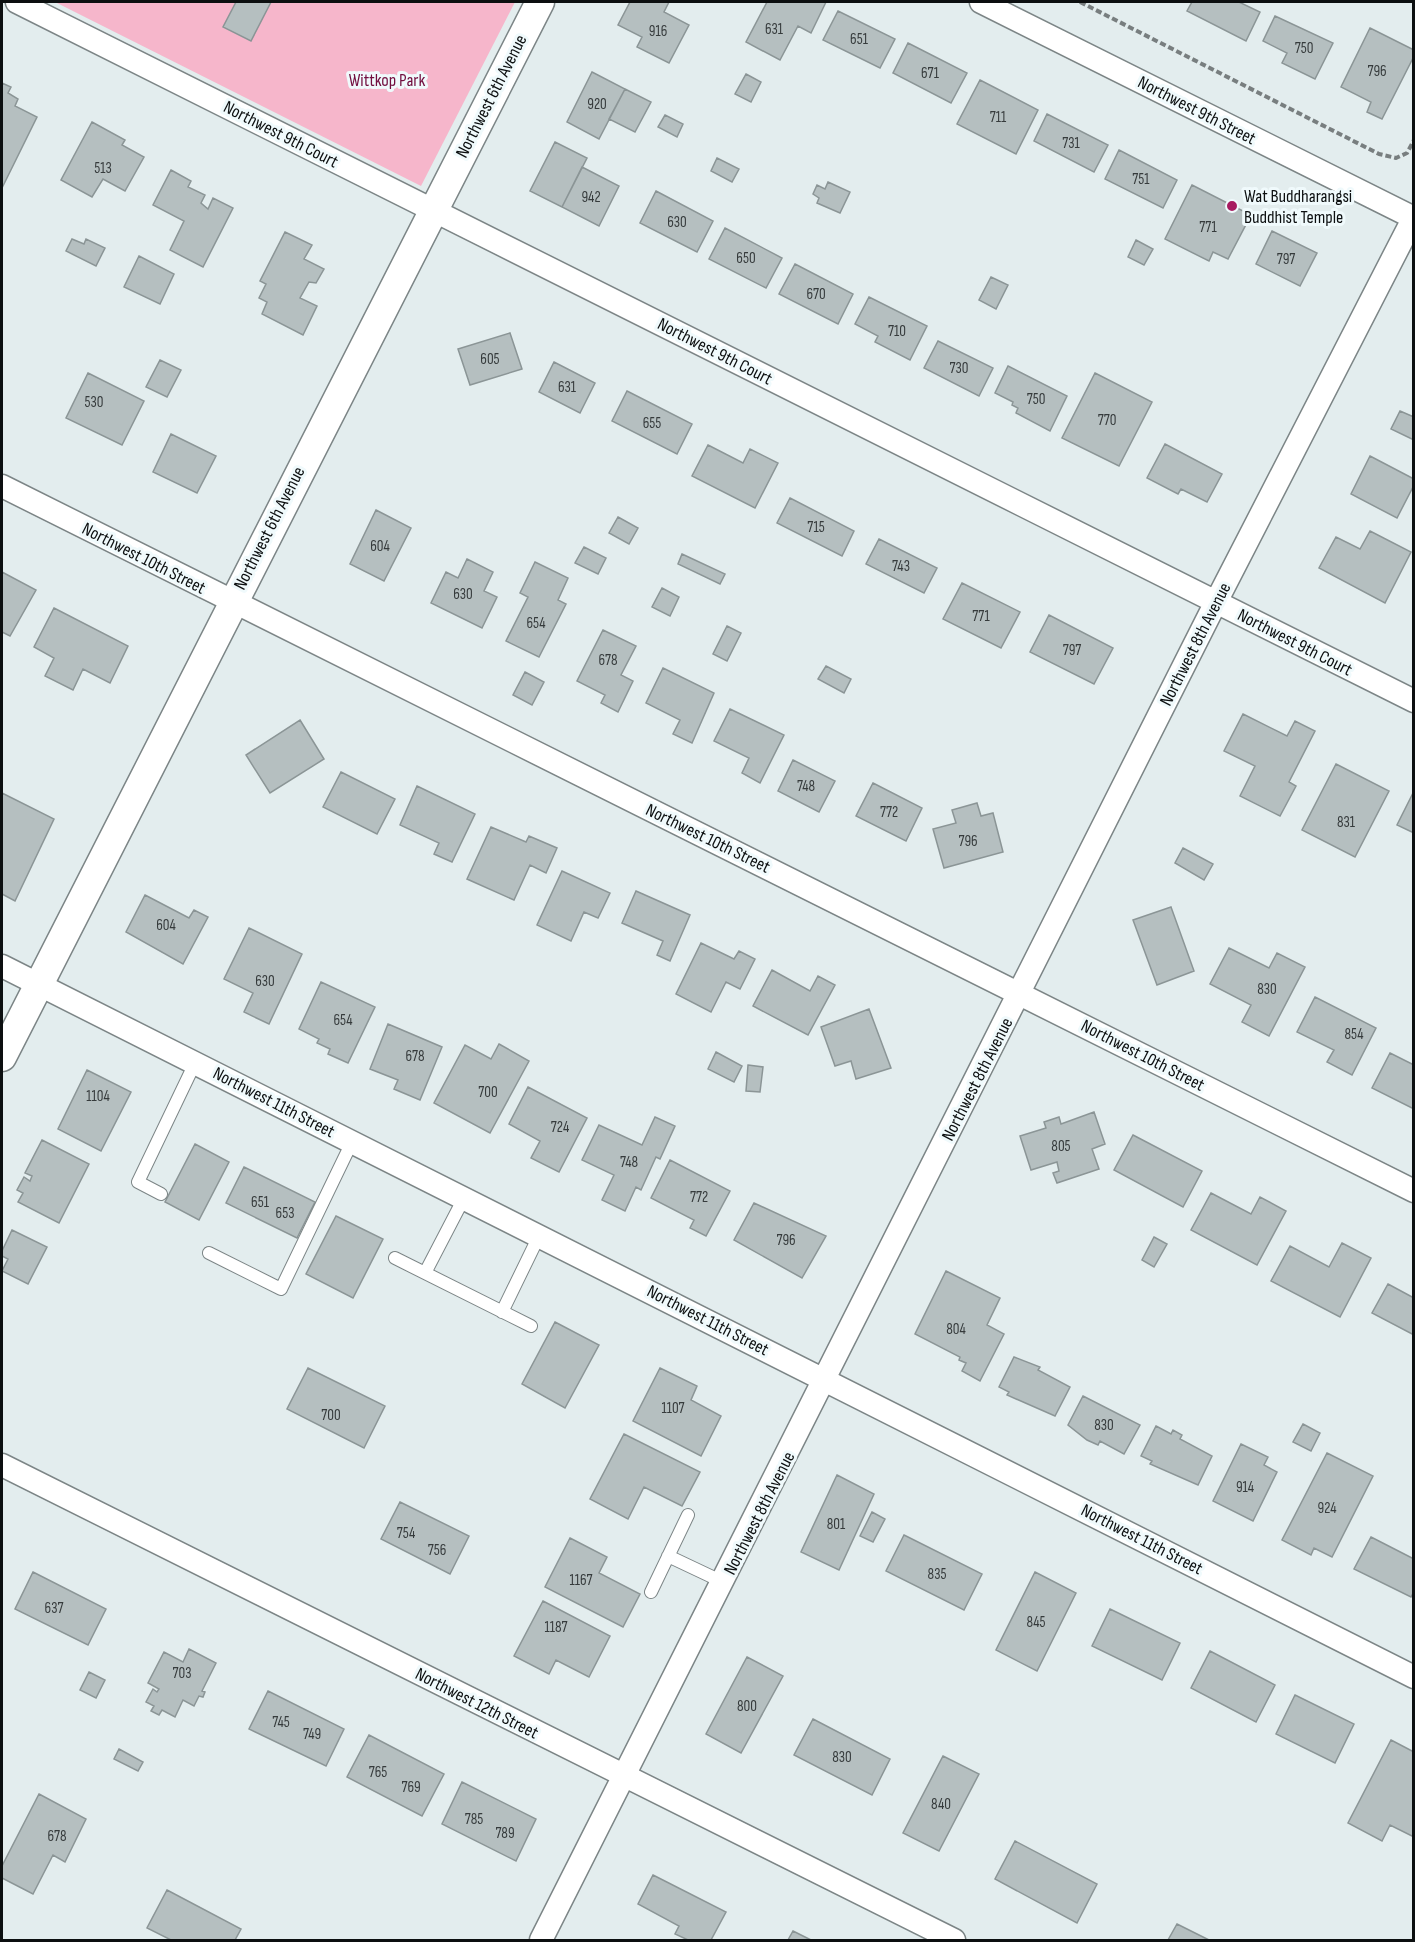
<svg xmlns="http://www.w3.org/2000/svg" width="1415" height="1942" font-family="'Sofia Sans Condensed',sans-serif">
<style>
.green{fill:#f6b6cb}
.building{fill:#b5bfc0;stroke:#8b9596;stroke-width:1.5}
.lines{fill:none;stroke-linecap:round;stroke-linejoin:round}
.service-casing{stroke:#7c8586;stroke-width:14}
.minor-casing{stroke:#7c8586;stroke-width:25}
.tertiary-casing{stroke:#7c8586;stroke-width:31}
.path{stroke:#787e7f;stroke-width:4;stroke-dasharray:6 3;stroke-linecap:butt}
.service{stroke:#fff;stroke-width:12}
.minor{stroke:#fff;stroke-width:22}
.tertiary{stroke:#fff;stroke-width:28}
.poi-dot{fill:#a71b60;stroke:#f0fafc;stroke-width:2}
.labels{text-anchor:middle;stroke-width:6;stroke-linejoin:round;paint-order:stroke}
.number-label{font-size:15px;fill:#363b3c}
.park-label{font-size:18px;fill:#720e3f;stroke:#f0fafc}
.street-label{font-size:18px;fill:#0c0f10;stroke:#f0fafc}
.poi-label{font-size:18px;fill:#0c0f10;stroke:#f0fafc;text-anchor:start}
</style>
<rect width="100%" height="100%" fill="#e3edee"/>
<path class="green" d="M55,2H515L421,186Z"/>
<path class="building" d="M236,2H271L251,41L223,27Z
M630,2H669L664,12L689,25L669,63L637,47L642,37L618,25Z
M767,2H826L811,33L798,26L780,60L746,42Z
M1192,2H1239L1260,12L1246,41L1187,11Z
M838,11L895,39L880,68L823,40Z
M1275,16L1333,43L1315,79L1282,63L1287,53L1263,41Z
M1370,28L1414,50V56L1382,119L1367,112L1371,102L1341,87Z
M908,43L967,73L951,103L893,73Z
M592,72L625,89L599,139L567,122Z
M746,74L761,82L751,102L735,94Z
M980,80L1038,110L1016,154L957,124Z
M2,83L11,87L8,93L18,99L15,106L37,117L2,188Z
M625,89L651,102L635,132L609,119Z
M1047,114L1108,145L1094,172L1034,141Z
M665,115L683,124L677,137L658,127Z
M92,122L125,140L122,145L144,157L125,191L103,179L92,197L61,180Z
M555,142L587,158L562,207L530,191Z
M1119,150L1177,180L1163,208L1105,179Z
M717,158L739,169L732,182L711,171Z
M582,167L619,186L599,226L562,207Z
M171,170L191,181L188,187L205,195L201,203L208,209L213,198L233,208L203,267L170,250L184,221L153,205Z
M828,182L850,192L840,213L817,203L819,198L813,194L817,185L825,189Z
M1192,185L1251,215L1228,259L1213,252L1209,261L1165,239Z
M656,191L713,221L697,252L640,223Z
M725,228L782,258L766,288L709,259Z
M1272,231L1317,253L1300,286L1256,264Z
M285,232L312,245L304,259L324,269L316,283L309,282L300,298L317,306L303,335L262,314L267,302L259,298L266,284L260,281Z
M72,239L84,244L86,239L105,248L96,266L66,251Z
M1136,240L1153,249L1144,265L1128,257Z
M139,256L174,274L160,304L124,287Z
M795,264L853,294L838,324L779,294Z
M991,277L1008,285L996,309L979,300Z
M869,297L927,326L910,360L875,342L878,336L855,324Z
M510,333L522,369L470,385L458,349Z
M938,341L993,368L979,396L924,368Z
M160,360L181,370L167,397L146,387Z
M554,362L595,383L580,413L539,392Z
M1008,366L1067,396L1050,431L1016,413L1018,408L1012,405L1013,402L995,393Z
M88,373L144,401L122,445L66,418Z
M1095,373L1152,402L1119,466L1062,438Z
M627,391L692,424L677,454L612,421Z
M1400,411L1414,417V440L1391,429Z
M171,434L216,456L197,493L153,472Z
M1165,444L1222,474L1207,502L1181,489L1178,494L1147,478Z
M708,445L743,463L750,449L778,463L755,508L692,476Z
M1370,456L1414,479V485L1397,518L1351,494Z
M790,498L854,531L842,556L777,523Z
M376,510L411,528L384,581L350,564Z
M618,517L638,528L629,544L609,533Z
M1370,531L1411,552L1385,603L1319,568L1336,537L1360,549Z
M879,539L937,568L924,593L866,564Z
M584,547L606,558L598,574L575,563Z
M682,554L725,574L720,584L678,564Z
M467,559L493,572L484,591L497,597L482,628L431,603L446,572L458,578Z
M535,562L568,578L558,600L566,604L539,657L506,641L528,597L520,593Z
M2,572L36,590L10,636L2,632Z
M962,583L1020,612L1001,648L943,619Z
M662,588L679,597L670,616L652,607Z
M54,608L128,646L110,683L83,669L73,690L45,676L54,658L34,647Z
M1049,615L1113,648L1094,684L1030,652Z
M727,626L741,633L727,661L713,654Z
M603,630L636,646L621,675L633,681L618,712L601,703L605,695L577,681Z
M826,666L851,679L844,693L818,679Z
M663,668L714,693L692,743L673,734L680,720L646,703Z
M525,672L544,682L532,705L513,695Z
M730,709L784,735L760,783L742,773L749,758L714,741Z
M1243,714L1287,736L1295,721L1315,731L1289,782L1296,786L1280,816L1240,796L1255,766L1224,751Z
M300,720L324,759L270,793L246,755Z
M793,760L835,781L819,812L778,791Z
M1336,764L1389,791L1355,857L1302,830Z
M341,772L395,799L377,834L323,807Z
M873,783L922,808L906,841L856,816Z
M417,786L475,814L452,862L434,854L439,843L400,825Z
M2,793L54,819L15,901L2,894Z
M1413,793H1414V833L1397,825Z
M977,803L981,816L993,813L1003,852L944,868L933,829L956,823L952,810Z
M491,827L526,842L529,836L557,848L546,873L530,865L514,900L467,879Z
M1183,848L1213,864L1204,880L1175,863Z
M562,871L610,893L598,918L584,912L571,941L537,925Z
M636,891L690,915L670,961L657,955L663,941L622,923Z
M145,895L189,918L194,910L208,917L183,964L126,932Z
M1171,907L1194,971L1157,985L1133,920Z
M249,928L302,954L269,1024L244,1012L253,993L224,979Z
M701,943L734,959L739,951L755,959L740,989L726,982L711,1012L676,994Z
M1229,948L1269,968L1277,953L1305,967L1269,1036L1242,1022L1251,1005L1210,984Z
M772,970L810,991L818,976L835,985L808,1035L753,1006Z
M321,982L375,1007L348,1063L328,1054L330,1049L317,1043L319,1039L299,1029Z
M1315,997L1376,1028L1352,1075L1327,1062L1334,1050L1297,1032Z
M869,1009L891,1068L856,1079L851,1061L835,1066L821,1027Z
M388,1024L442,1047L420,1100L394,1089L398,1080L370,1069Z
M499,1044L529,1061L490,1133L434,1103L465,1045L491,1059Z
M716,1052L742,1066L734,1082L708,1069Z
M1390,1053L1414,1065V1109L1372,1088Z
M748,1065L763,1067L760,1092L746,1091Z
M87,1070L131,1092L101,1151L58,1129Z
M528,1087L587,1118L559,1172L531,1158L540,1141L509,1124Z
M1094,1112L1105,1144L1092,1149L1099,1169L1057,1183L1053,1173L1059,1171L1057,1162L1031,1170L1020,1136L1046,1128L1044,1122L1059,1117L1061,1124Z
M655,1117L675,1126L660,1159L656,1157L641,1190L636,1187L625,1211L602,1200L614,1175L582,1160L599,1125L642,1145Z
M1133,1135L1202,1171L1183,1207L1114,1170Z
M42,1140L89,1164L59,1223L18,1202L23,1193L17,1190L24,1177L30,1181L32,1176L25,1173Z
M195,1144L229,1162L199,1220L165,1202Z
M670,1160L730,1191L706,1236L690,1228L694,1220L651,1198Z
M244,1167L315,1202L297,1238L226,1203Z
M1211,1193L1251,1214L1260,1197L1286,1211L1257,1265L1191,1230Z
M754,1203L826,1236L802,1278L734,1240Z
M336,1216L383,1239L353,1298L306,1274Z
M12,1230L47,1247L28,1284L2,1271L8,1259L2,1256V1251Z
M1154,1237L1167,1244L1154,1267L1142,1260Z
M1342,1243L1371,1258L1340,1317L1271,1281L1290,1246L1329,1267Z
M946,1271L1000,1298L987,1325L1004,1334L980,1381L962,1371L966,1363L959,1360L960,1357L915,1334Z
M1388,1284L1414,1298V1335L1372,1313Z
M555,1322L599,1345L565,1408L522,1384Z
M1014,1357L1040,1367L1038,1370L1070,1387L1055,1416L1007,1395L1009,1392L999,1387Z
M308,1368L385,1406L364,1448L287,1409Z
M660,1368L697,1386L691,1400L721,1416L701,1456L633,1421Z
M1083,1396L1140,1425L1124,1454L1100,1441L1098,1445L1087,1440L1068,1425Z
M1303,1424L1320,1433L1311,1451L1293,1442Z
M1156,1426L1171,1434L1173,1430L1182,1435L1180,1439L1212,1456L1198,1485L1150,1464L1152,1461L1141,1456Z
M624,1434L700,1472L682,1506L644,1487L628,1519L590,1499Z
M1241,1444L1268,1457L1264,1465L1277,1472L1253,1521L1213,1501Z
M1327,1453L1373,1476L1332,1557L1314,1548L1311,1555L1282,1540Z
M837,1475L874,1494L839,1570L801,1552Z
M400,1502L469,1536L450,1574L381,1539Z
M872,1512L885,1519L873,1542L860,1536Z
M904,1535L982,1574L964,1610L886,1571Z
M1371,1537L1414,1559V1592L1411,1597L1354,1569Z
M570,1538L607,1557L599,1573L640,1594L623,1627L545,1587Z
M33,1572L106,1609L88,1645L15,1609Z
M1035,1572L1076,1593L1037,1671L996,1650Z
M543,1601L610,1636L589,1677L556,1660L549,1674L514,1656Z
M1110,1609L1180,1643L1162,1680L1092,1646Z
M189,1649L216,1663L202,1691L205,1692L203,1697L199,1696L194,1706L183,1700L175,1717L162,1710L159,1715L151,1711L154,1706L146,1702L153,1689L157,1692L159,1689L148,1683L164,1652L183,1662Z
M1210,1651L1275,1685L1256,1722L1191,1688Z
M747,1657L783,1676L741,1753L706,1734Z
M89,1672L105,1680L96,1698L80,1690Z
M268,1691L344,1729L326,1766L249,1729Z
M1295,1695L1354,1724L1335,1763L1276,1734Z
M813,1719L890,1759L872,1795L794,1755Z
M369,1735L444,1774L422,1816L347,1777Z
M1391,1740L1414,1752V1837L1390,1825L1382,1841L1348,1823Z
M119,1749L143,1762L138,1771L114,1759Z
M943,1756L979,1774L939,1851L903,1833Z
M462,1782L536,1819L516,1861L442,1824Z
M39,1794L86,1819L65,1862L53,1855L33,1894L2,1878V1866Z
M1015,1841L1097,1884L1077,1923L995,1879Z
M653,1875L726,1912L711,1940H688L675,1934L679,1926L638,1904Z
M167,1890L241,1929L235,1940H171L147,1928Z
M1177,1924L1209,1940H1168Z
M793,1931L811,1940H788Z"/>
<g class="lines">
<g class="service-casing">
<path id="service" d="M161,1194L138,1182L195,1063
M209,1253L281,1289L352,1142
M395,1258L531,1326
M425,1273L464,1198
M502,1312L539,1236
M668,1556L723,1582
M651,1592L688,1515"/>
</g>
<g class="minor-casing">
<path id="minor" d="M17,2L1414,701
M981,2L1414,218
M2,486L1414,1191
M2,966L1414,1677
M2,1465L954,1940
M541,1940L1216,602L1414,217"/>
</g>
<g class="tertiary-casing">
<path id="tertiary" d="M2,1057L540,2"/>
</g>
<path class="path" d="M1080,2L1379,154L1396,158L1407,153L1414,140"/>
<use href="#service" class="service"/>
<use href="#minor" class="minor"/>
<use href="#tertiary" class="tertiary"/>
</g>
<circle class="poi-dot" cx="1232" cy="206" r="6"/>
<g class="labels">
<g class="number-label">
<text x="774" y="34">631</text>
<text x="658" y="36">916</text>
<text x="859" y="44">651</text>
<text x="1304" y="53">750</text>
<text x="1377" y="76">796</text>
<text x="930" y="78">671</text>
<text x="597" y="109">920</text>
<text x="998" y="122">711</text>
<text x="1071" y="148">731</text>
<text x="103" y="173">513</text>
<text x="1141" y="184">751</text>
<text x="591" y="202">942</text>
<text x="677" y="227">630</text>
<text x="1208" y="232">771</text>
<text x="746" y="263">650</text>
<text x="1286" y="264">797</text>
<text x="816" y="299">670</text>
<text x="897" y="336">710</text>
<text x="490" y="364">605</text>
<text x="959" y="373">730</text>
<text x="567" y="392">631</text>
<text x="1036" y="404">750</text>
<text x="94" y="407">530</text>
<text x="1107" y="425">770</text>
<text x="652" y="428">655</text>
<text x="816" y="532">715</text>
<text x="380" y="551">604</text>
<text x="901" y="571">743</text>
<text x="463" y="599">630</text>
<text x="981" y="621">771</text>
<text x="536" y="628">654</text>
<text x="1072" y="655">797</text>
<text x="608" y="665">678</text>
<text x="806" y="791">748</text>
<text x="889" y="817">772</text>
<text x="1346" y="827">831</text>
<text x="968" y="846">796</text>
<text x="166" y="930">604</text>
<text x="265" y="986">630</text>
<text x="1267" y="994">830</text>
<text x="343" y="1025">654</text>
<text x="1354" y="1039">854</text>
<text x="415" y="1061">678</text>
<text x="488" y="1097">700</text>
<text x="98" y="1101">1104</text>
<text x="560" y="1132">724</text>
<text x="1061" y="1151">805</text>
<text x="629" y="1167">748</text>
<text x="699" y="1202">772</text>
<text x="260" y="1207">651</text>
<text x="285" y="1218">653</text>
<text x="786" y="1245">796</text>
<text x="956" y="1334">804</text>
<text x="673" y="1413">1107</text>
<text x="331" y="1420">700</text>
<text x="1104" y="1430">830</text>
<text x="1245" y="1492">914</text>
<text x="1327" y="1513">924</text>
<text x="836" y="1529">801</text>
<text x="406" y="1538">754</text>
<text x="437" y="1555">756</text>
<text x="937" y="1579">835</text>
<text x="581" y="1585">1167</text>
<text x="54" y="1613">637</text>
<text x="1036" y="1627">845</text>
<text x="556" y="1632">1187</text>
<text x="182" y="1678">703</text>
<text x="747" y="1711">800</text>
<text x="281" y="1727">745</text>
<text x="312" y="1739">749</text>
<text x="842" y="1762">830</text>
<text x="378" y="1777">765</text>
<text x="411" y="1792">769</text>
<text x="941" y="1809">840</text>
<text x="474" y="1824">785</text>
<text x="505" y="1838">789</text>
<text x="57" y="1841">678</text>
</g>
<g class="park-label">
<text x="387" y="86">Wittkop Park</text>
</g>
<g class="street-label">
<text transform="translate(491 96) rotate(-63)" y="6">Northwest 6th Avenue</text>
<text transform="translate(1197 110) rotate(27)" y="6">Northwest 9th Street</text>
<text transform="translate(281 134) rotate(27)" y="6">Northwest 9th Court</text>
<text transform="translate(715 351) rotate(27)" y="6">Northwest 9th Court</text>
<text transform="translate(269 528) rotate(-63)" y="6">Northwest 6th Avenue</text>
<text transform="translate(144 558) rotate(27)" y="6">Northwest 10th Street</text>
<text transform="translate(1295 642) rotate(27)" y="6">Northwest 9th Court</text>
<text transform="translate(1195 644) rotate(-63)" y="6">Northwest 8th Avenue</text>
<text transform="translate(708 838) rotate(26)" y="6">Northwest 10th Street</text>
<text transform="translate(1143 1055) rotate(27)" y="6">Northwest 10th Street</text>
<text transform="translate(977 1079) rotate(-63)" y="6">Northwest 8th Avenue</text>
<text transform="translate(274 1102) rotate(27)" y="6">Northwest 11th Street</text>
<text transform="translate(708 1320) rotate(27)" y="6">Northwest 11th Street</text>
<text transform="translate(759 1513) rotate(-63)" y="6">Northwest 8th Avenue</text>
<text transform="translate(1142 1539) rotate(27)" y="6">Northwest 11th Street</text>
<text transform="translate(477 1703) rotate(27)" y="6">Northwest 12th Street</text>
</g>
<g class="poi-label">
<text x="1244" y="202">Wat Buddharangsi<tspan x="1244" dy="21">Buddhist Temple</tspan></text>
</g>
</g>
<rect width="1415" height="1942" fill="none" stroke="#0c0f10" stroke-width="6"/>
</svg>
